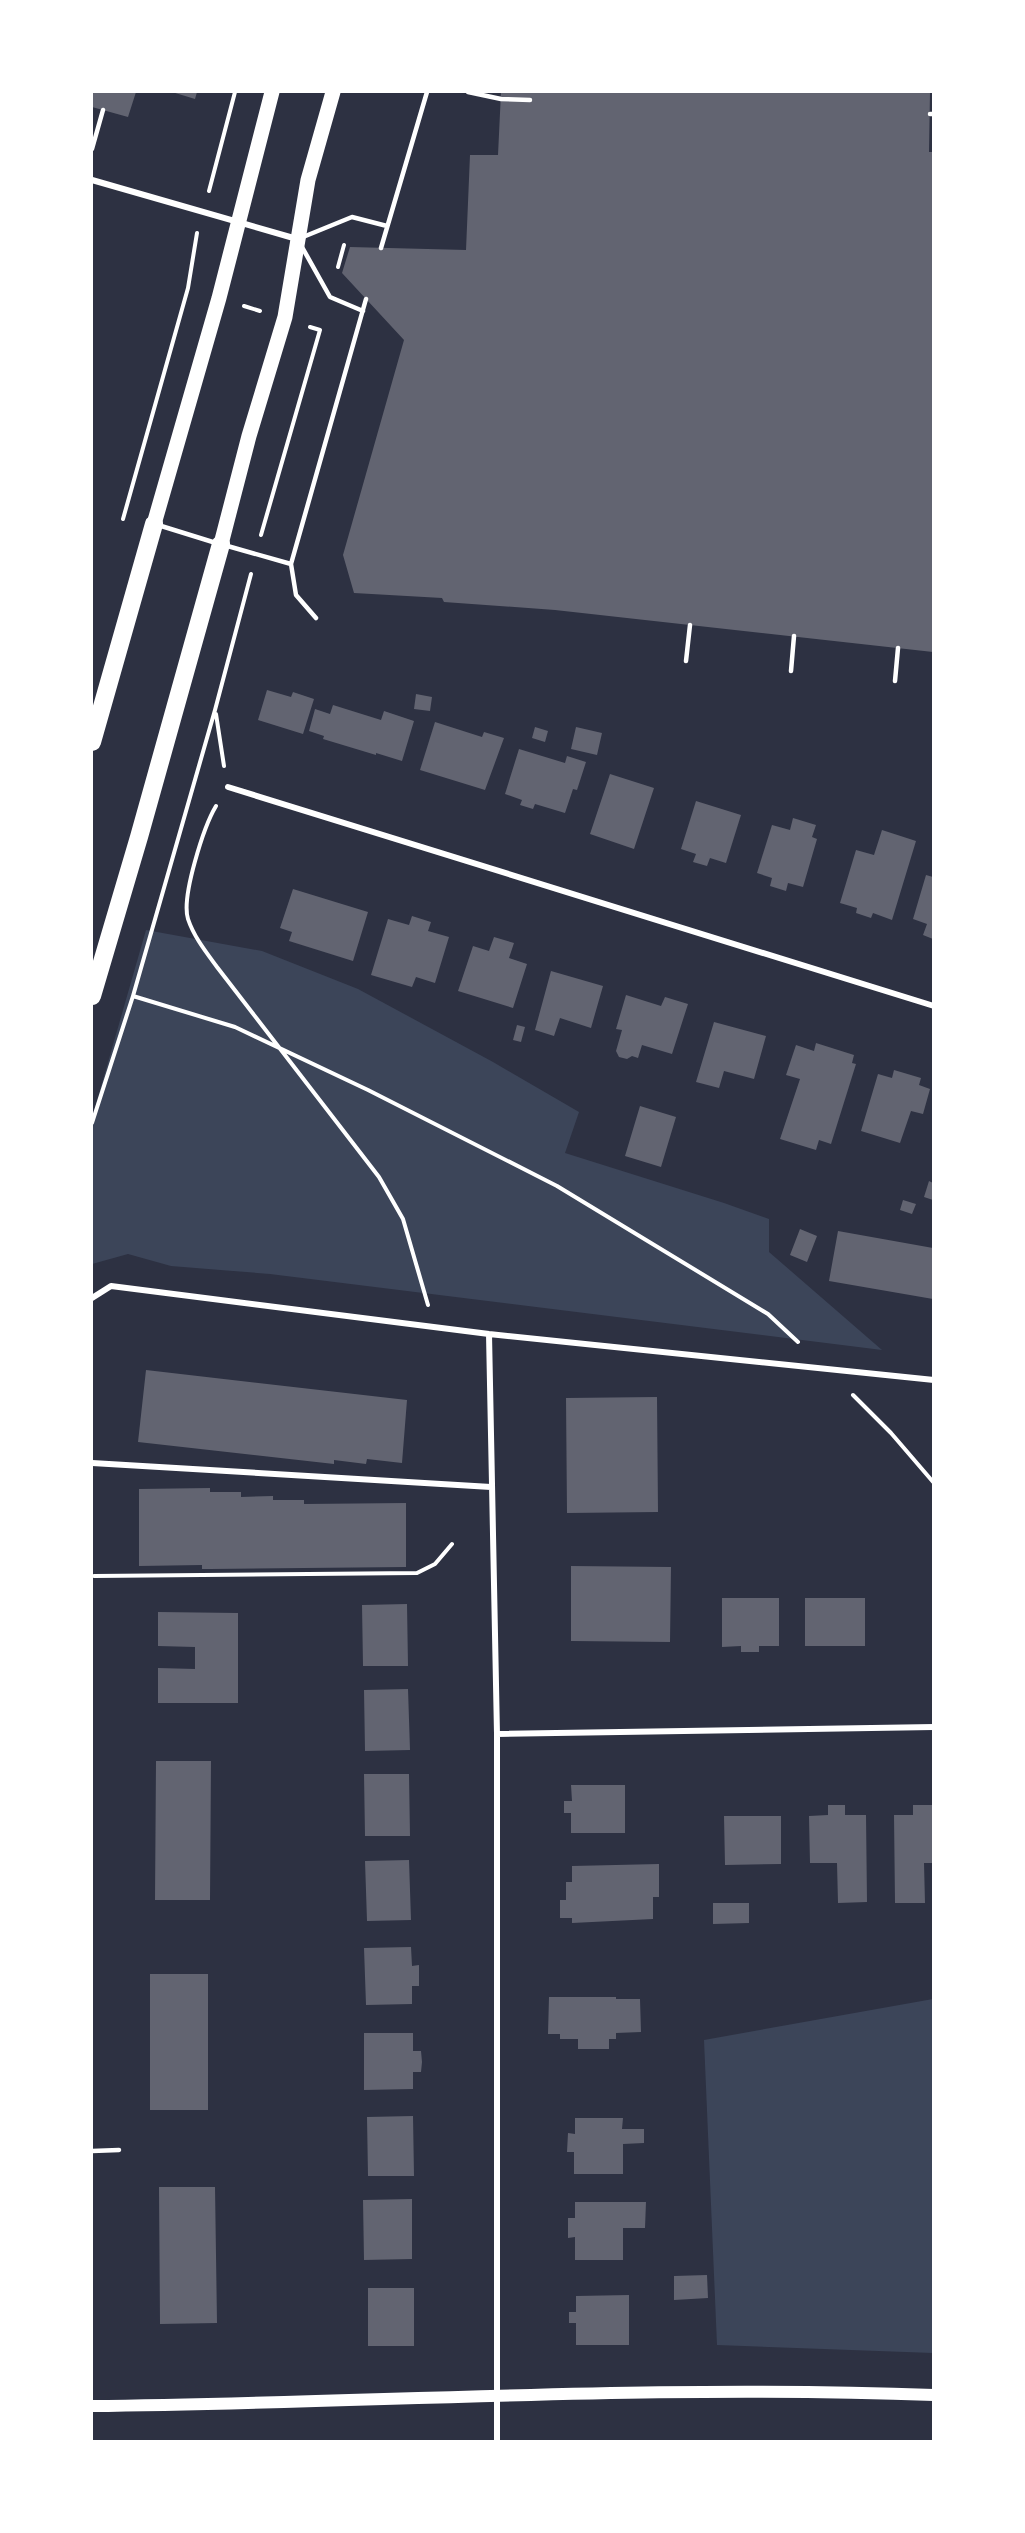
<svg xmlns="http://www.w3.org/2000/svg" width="1025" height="2533" font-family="'Sofia Sans Condensed',sans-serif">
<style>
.green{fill:#3c4559}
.building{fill:#626471}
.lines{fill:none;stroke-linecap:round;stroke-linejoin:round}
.path{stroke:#fff;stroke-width:4}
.service{stroke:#fff;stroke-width:4.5}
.minor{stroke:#fff;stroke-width:6}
.secondary{stroke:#fff;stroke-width:12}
.primary{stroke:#fff;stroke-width:15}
.motorway{stroke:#fff;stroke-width:18}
</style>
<rect width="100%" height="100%" fill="#2d3142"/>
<path class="green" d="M146,930L262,951L358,989L493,1062L579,1112L565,1153L724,1203L769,1219V1252L882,1350L270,1274L171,1266L128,1254L92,1264V1118Z
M933,1999V2353L717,2345L704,2040Z"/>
<path class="building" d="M92,92H136L128,117L92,107Z
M172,92H197L195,99Z
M501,92H930L929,152H933V652L555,610L444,602L442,598L354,593L343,555L404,340L342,273L350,247L466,250L470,155H498Z
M267,690L291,697L293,692L314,699L303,734L258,720Z
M416,694L432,697L430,711L414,709Z
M333,705L381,720L384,711L414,721L402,761L376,753V755L323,739L324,736L309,731L315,709L330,714Z
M435,722L482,737L484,732L504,738L485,790L420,770Z
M535,727L548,731L545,742L532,738Z
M576,727L602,733L597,755L571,749Z
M519,749L565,763L567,756L586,762L577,790L573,789L565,813L535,804L533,809L520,805L522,800L505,794Z
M610,774L654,788L634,849L590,834Z
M696,801L741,815L726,863L710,858L707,866L693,862L696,854L681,849Z
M793,818L816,825L812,837L817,839L803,887L788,883L786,891L770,886L772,878L757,873L772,825L790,830Z
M882,830L916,841L892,920L873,913L871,918L856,913L857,908L840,903L856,850L874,855Z
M926,875L933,877V939L923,935L927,924L913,919Z
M293,889L368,912L353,961L289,941L292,932L280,928Z
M412,916L431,922L428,931L449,937L435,983L416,977L412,987L371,975L388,919L409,925Z
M494,937L514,943L509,958L527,964L513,1008L458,991L473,946L489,951Z
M551,971L603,986L591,1028L560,1018L554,1036L535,1030Z
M626,995L661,1006L665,997L688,1004L672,1054L642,1045L638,1058L632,1056L627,1059L619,1057L616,1051L622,1030L616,1029Z
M714,1022L766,1036L754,1079L724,1071L719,1088L696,1082Z
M517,1025L525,1027L521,1042L513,1040Z
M816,1043L854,1055L852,1063L856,1064L831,1144L819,1140L816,1150L780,1139L800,1079L786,1075L796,1045L814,1051Z
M894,1070L921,1078L919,1085L930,1089L923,1114L911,1111L900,1143L861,1131L878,1074L892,1078Z
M640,1106L676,1117L661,1167L625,1156Z
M929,1181L933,1183V1200L924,1197Z
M903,1200L916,1204L912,1214L900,1210Z
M800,1229L817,1236L807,1262L790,1255Z
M838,1231L933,1248V1299L829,1281Z
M146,1370L407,1400L402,1463L367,1459L366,1464L334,1460V1464L138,1442Z
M657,1397L658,1512L567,1513L566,1398Z
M210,1488V1492H241V1497L273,1496V1500H304V1504L406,1503V1567L210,1569H202V1565L139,1566V1489Z
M571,1566L671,1567L670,1642L571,1641Z
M722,1598H779V1646H759V1652H741V1646L722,1647Z
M805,1598H865V1646H805Z
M407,1604L408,1666H363L362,1605Z
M158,1612L238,1613V1703H158V1668L195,1669V1647L158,1646Z
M408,1689L410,1750L365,1751L364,1690Z
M156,1761H211L210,1900H155Z
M364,1774H409L410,1836H365Z
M571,1785H625V1833H571V1813H564V1801H572Z
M828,1805H845V1815H866L867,1902L838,1903L837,1863H810L809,1816L828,1815Z
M913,1805H932L933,1863H924L925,1903H895L894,1815H913Z
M724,1816H781V1864L725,1865Z
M409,1860L411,1920L367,1921L365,1861Z
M659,1864V1897H653V1919L572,1923V1918H560V1900H566V1882H572V1866Z
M713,1903H749V1923L713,1924Z
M411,1947L412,1966L419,1965V1986H412V2004L366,2005L364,1948Z
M150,1974H208V2110H150Z
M549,1997H616V1999H640L641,2032L616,2033V2039H609V2049H578V2039H560V2034H548Z
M364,2033H413V2051H421L422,2062L421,2072H413V2089L364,2090Z
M413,2116L414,2176H368L367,2117Z
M575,2118H623L622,2129H644V2143L623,2144V2174H574V2152H567L568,2133L575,2134Z
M159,2187H215L217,2323L160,2324Z
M412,2199V2259L364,2260L363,2200Z
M575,2202H646L645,2228H623V2260H575V2237L568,2238V2218H575Z
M707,2275L708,2298L674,2300V2276Z
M368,2288H414V2346H368Z
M629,2295V2345H576V2323H569V2312H576V2296Z"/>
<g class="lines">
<path class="path" d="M209,191L235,92
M338,267L344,245
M244,306L260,311
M123,519L188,288L197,233
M261,535L320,330L310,327
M251,574L215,710L133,996L235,1027L368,1090L557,1186L768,1314L798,1342
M216,714L224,766
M216,806C204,826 181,897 188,919C194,937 206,952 217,967L379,1177L403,1219L428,1305
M92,1123L133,996
M853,1395L891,1433L934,1483
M94,1576L417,1573L435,1564L452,1544"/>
<path class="service" d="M468,92L501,99L530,100
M930,114H934
M92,149L103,110
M303,237L352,217L387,226
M302,247L330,297L363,311
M381,248L427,92
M158,525L216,543
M224,545L291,564
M316,618L296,595L291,564L366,299
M686,661L690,625
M791,671L794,636
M895,681L898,648
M92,2151L119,2150"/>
<path class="minor" d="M92,180L297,239
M228,787L934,1006
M92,1298L111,1286L489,1334L934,1380
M489,1334L497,1734V2442
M92,1463L491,1487
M497,1734L934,1727"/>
<path class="secondary" d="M92,2406C372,2403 653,2384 934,2395"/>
<path class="primary" d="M154,524L219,298L272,92
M221,544L249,436L285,317L308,180L333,92"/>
<path class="motorway" d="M92,742L154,524
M92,996L139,837L221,544"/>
</g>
<rect width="1025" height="2533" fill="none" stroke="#ffffff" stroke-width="186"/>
</svg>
